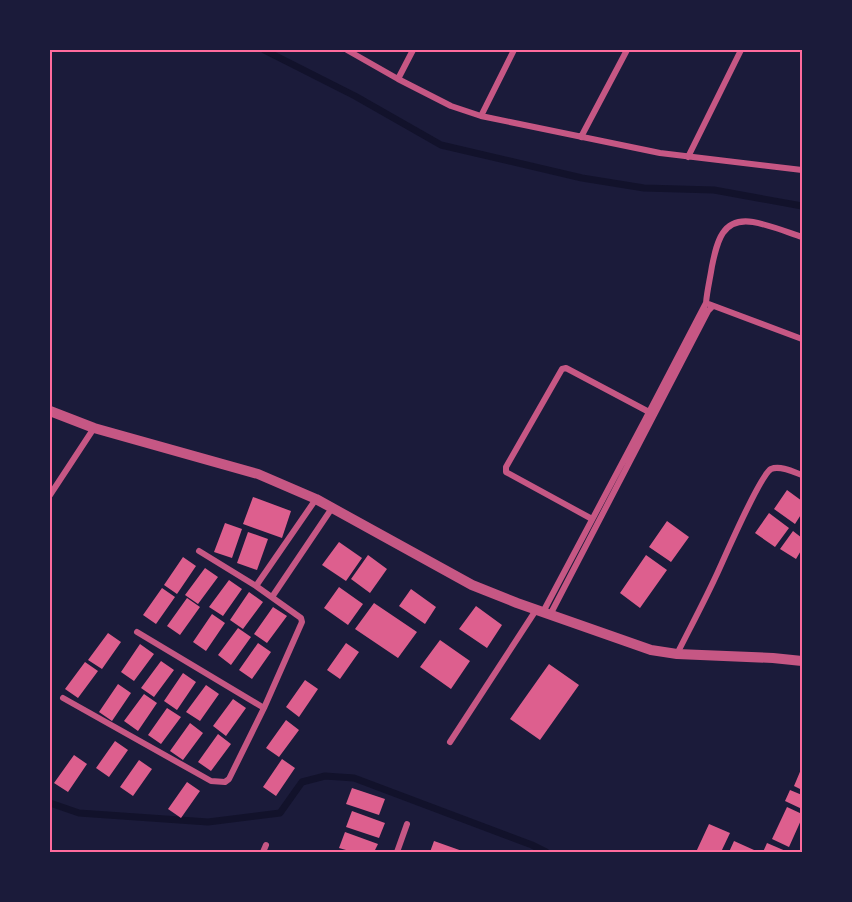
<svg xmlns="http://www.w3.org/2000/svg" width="852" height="902" font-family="Karla,sans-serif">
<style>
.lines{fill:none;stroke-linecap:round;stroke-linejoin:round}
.stream{stroke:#12122b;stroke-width:7}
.building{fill:#dd5f8e}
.minor{stroke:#c65784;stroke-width:6}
.tertiary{stroke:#c65784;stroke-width:10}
.neatline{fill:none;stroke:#ff6b9d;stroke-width:2}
</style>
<rect width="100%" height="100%" fill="#1b1b3a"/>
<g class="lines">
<path class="stream" d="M264,50L355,96L441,145L582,178L644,188L714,190L802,206
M50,803L79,813L208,822L280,813L302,782L325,776L354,778L532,845L546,852"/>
</g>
<path class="building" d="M787,490L802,501V513L795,524L774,509Z
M253,497L291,511L282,538L243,524Z
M769,513L789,528L775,547L755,533Z
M667,521L689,537L671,562L649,547Z
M225,523L242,529L232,558L214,552Z
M793,531L802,538V549L796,559L780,549Z
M248,532L268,539L257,570L237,563Z
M339,542L362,558L346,581L322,565Z
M368,555L387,569L370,593L351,579Z
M646,555L667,570L640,608L620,593Z
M183,557L196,566L177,594L164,585Z
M205,568L218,577L198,604L185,595Z
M229,580L242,589L223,616L209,607Z
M339,587L363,604L348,625L324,608Z
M162,588L175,597L156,624L143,615Z
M411,589L436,607L425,624L399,606Z
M249,592L263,602L243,629L230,620Z
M187,598L200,607L180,635L167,626Z
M374,603L417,632L398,658L355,629Z
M476,606L502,625L487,648L459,629Z
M273,607L287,616L267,643L254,634Z
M212,614L225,623L206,651L193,642Z
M238,628L251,637L231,665L218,655Z
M108,633L121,642L102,669L88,660Z
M440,640L470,661L451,689L420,667Z
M258,643L271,652L252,679L239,670Z
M346,643L359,652L340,679L327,670Z
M140,644L154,654L134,681L121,672Z
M161,661L174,670L154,697L141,688Z
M85,662L98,671L78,698L65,689Z
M549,664L579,685L540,740L510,719Z
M183,673L196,682L177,710L164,701Z
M305,680L318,689L299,717L286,707Z
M118,684L131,693L112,721L99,712Z
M206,685L219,694L200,721L186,712Z
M144,694L157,703L138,731L124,721Z
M233,699L246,708L226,736L213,726Z
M167,708L181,717L161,744L148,735Z
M286,720L299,730L279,757L266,748Z
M190,723L203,733L183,760L170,751Z
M218,734L231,744L211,771L198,762Z
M115,741L128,750L109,777L96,768Z
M74,755L87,764L68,792L54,783Z
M282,759L295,768L276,796L263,787Z
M139,760L152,769L133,796L120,787Z
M802,767V790L794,786Z
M187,782L200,791L181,818L168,809Z
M352,788L385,799L379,815L346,804Z
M790,790L802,795V809L785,801Z
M787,807L802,814V818L789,847L772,839Z
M352,811L385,823L379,838L346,827Z
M709,824L730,833L721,852H696Z
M345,832L378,844L374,852H353L339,848Z
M434,841L465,852H430Z
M734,841L754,850L753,852H729Z
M767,843L788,852H763Z"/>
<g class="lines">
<path class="minor" d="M347,50L398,79L451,106L481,116L660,153L802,170
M398,79L413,50
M481,116L514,50
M581,137L627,50
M688,157L741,50
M802,237C787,232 770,225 753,222C722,217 717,242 712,266C710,279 707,291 706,303L802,339
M50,495L94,428
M592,519L506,472V467L562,369L566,368L649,412
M256,586L316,499
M272,597L332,508
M543,612L645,420L706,303
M550,615L708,311L713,306
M137,632L264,708
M677,654C690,628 704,602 716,576C724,559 760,475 771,469C780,465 794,472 802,475
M63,698L211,781L225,782L229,779L264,708L302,622L301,618L256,586L199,551
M450,742L536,610
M263,852L266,845
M397,852L407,824"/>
<path class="tertiary" d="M50,411L94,428L258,474L316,499L472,585L517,603L651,650L677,654L773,658L802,661"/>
</g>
<rect width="852" height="902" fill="none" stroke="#1b1b3a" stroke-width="102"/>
<rect x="51" y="51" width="750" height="800" class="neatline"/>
</svg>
